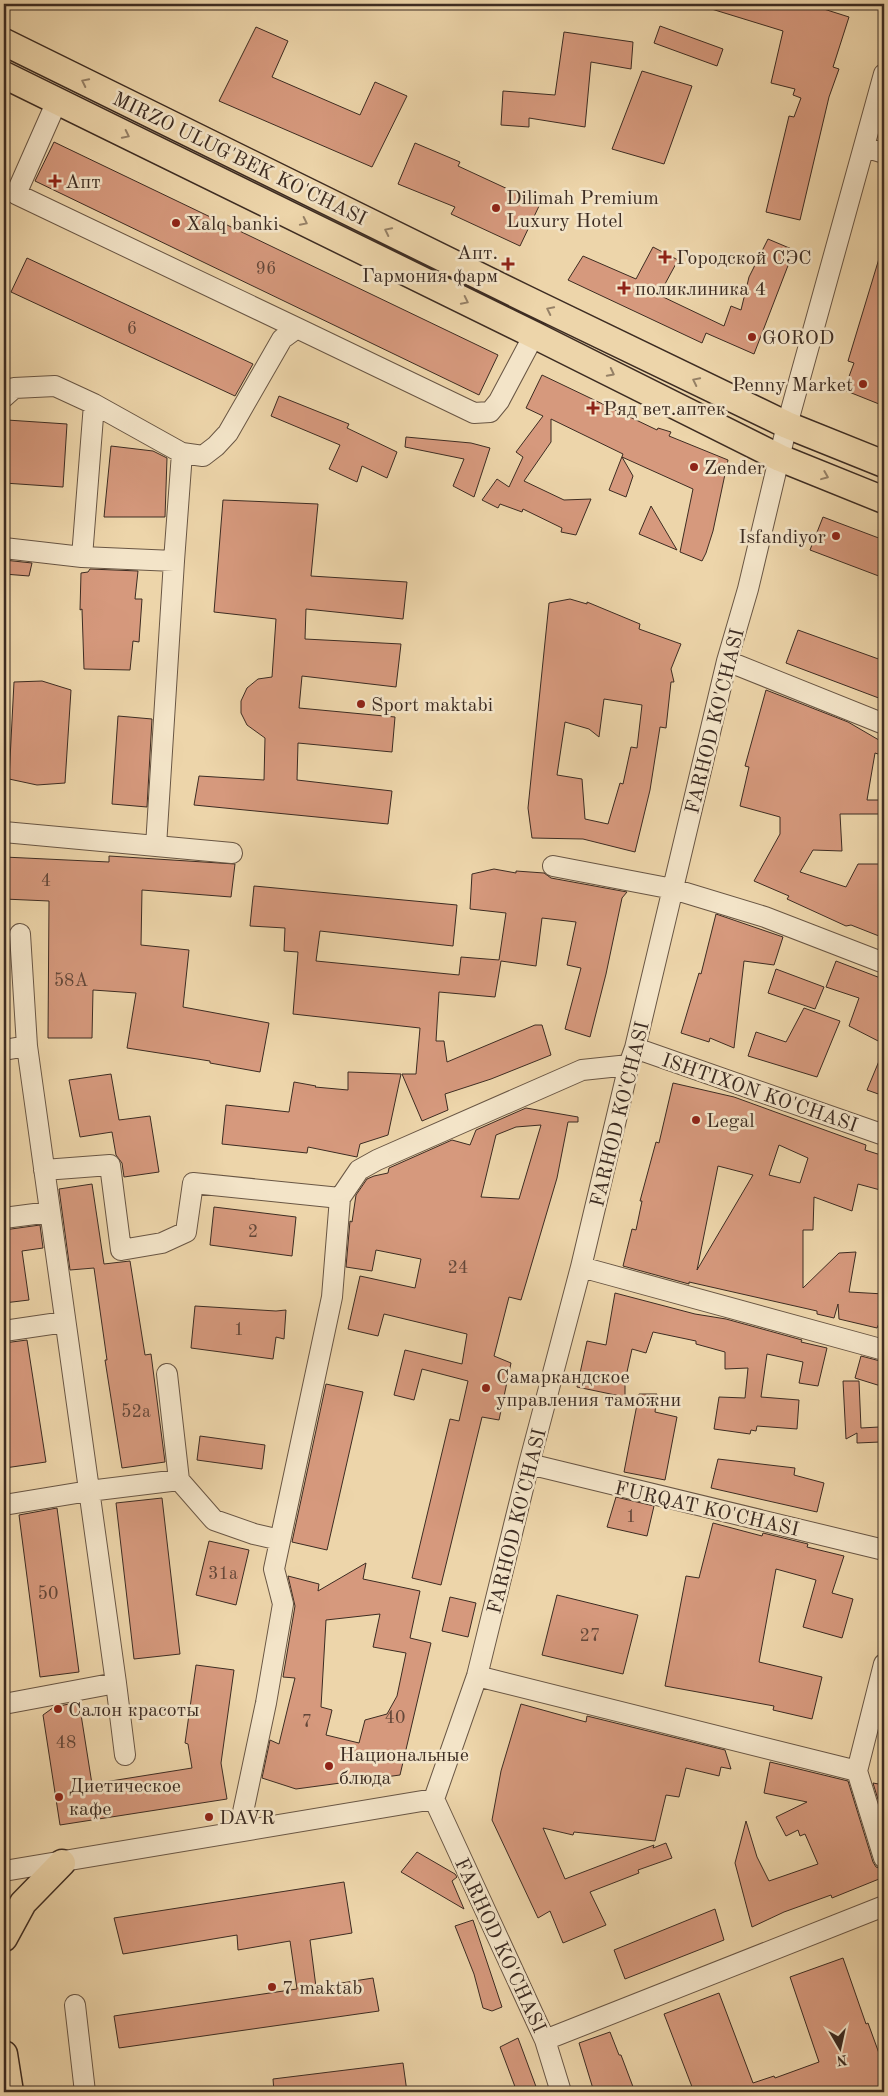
<svg xmlns="http://www.w3.org/2000/svg" width="888" height="2096" font-family="'Old Standard TT',serif">
<style>
.building{fill:#d6997d;stroke:#3d2c22;fill-rule:evenodd}
.lines{fill:none;stroke-linecap:round;stroke-linejoin:round}
.minor-casing{stroke:#695644;stroke-width:22}
.major-casing{stroke:#3d2c22;stroke-width:29}
.minor{stroke:#f3e4c8;stroke-width:20}
.major{stroke:#edd5aa;stroke-width:26}
.oneway{stroke:#958066}
.poi-dot{fill:#8f2418;stroke:#f3e4c8;stroke-width:2}
.labels{text-anchor:middle;stroke-width:5;stroke-linejoin:round;paint-order:stroke}
.number-label{font-size:18px;fill:#634739}
.street-label{font-size:20px;fill:#3d2c22;stroke:#f3e4c8}
.poi-label{font-size:20px;fill:#3d2c22;stroke:#f3e4c8;text-anchor:start}
</style>
<rect width="100%" height="100%" fill="#edd5aa"/>
<filter id="stains"><feTurbulence type="fractalNoise" baseFrequency=".004" numOctaves="4"/><feColorMatrix values="0 0 0 0 .2 0 0 0 0 .09 0 0 0 0 .02 0 0 0 .5 -.17"/></filter>
<radialGradient id="worn" r=".72"><stop offset=".6" stop-color="#630" stop-opacity="0"/><stop offset="1" stop-color="#630" stop-opacity=".3"/></radialGradient>
<path class="building" d="M706,4H808L849,17L833,67L839,69L829,97L800,220L766,212L789,116L794,117L801,98L793,95L795,89L771,83L783,31L705,7Z
M660,26L723,49L717,66L654,43Z
M256,27L288,41L272,77L360,115L375,82L407,96L372,167L219,101Z
M564,32L633,42L631,69L591,62L585,127L529,118V127L501,125L503,91L555,95Z
M642,71L692,86L664,164L612,149Z
M54,142L498,355L479,395L35,181Z
M415,143L460,162L458,166L540,204L520,246L451,214L455,207L398,184Z
M768,239L794,250L754,354L706,333L702,343L568,280L583,256L636,279L653,247L678,260L659,295L724,326L731,306L741,310L749,277Z
M881,252L884,253V406L844,390L854,363L848,361Z
M27,258L253,364L235,396L11,292Z
M542,375L657,430L658,428L671,432L669,436L728,460L713,531L706,553L702,561L680,552L693,489L622,457L633,476L626,497L609,490L623,454L551,419V442L524,481L564,500L591,499L576,535L561,532L562,528L523,509L522,512L500,504L498,508L482,500L497,479L509,487L523,457L516,452L543,416L526,408Z
M279,396L349,424L347,428L397,452L387,478L362,466L357,482L329,469L340,445L271,416Z
M7,420L67,424L63,487L4,483Z
M406,437L471,443L490,448L474,497L453,486L464,459L405,447Z
M111,446L153,451L167,458L165,517H104Z
M223,500L318,504L311,576L407,582L403,619L306,609L305,639L401,644L396,687L302,676L299,708L395,717L392,752L298,743L297,780L392,791L388,824L194,805L199,776L264,780L265,738L247,725L241,713V701L247,688L258,679L272,677L276,619L214,612Z
M651,506L677,550L639,534Z
M823,517L884,540V578L810,550Z
M4,560L32,563L29,576L4,574Z
M90,569L138,571L135,599H142L139,642L133,641L130,670L84,669L82,609L80,610L81,573L88,572Z
M570,599L587,604V602L640,624L639,629L681,644L671,669L674,682H671L666,728L660,727L650,790L635,852L583,839L532,838L528,808L549,603ZM604,699L642,705L637,748L631,747L623,784L620,783L608,824L585,819L582,779L557,775L565,722L589,729L599,737Z
M798,630L884,661V700L786,663Z
M42,681L71,690L65,783L37,785L9,779L14,682Z
M766,690L848,722L884,743V756L875,753L867,800H884V814H840L842,851L813,850L800,872L846,887L858,864H884V938L851,925L846,926L787,899L789,896L754,881L780,834V817L740,806L749,767L745,766Z
M118,716L152,719L147,807L112,804Z
M109,856L235,864L231,897L142,890L141,945L189,950L183,1007L269,1023L260,1072L210,1063V1061L127,1048L136,993L93,990L92,1038H48L49,901L4,899V857L109,862Z
M494,869L516,873V871L544,873L551,878L627,892L622,898L606,974L590,1037L565,1029L581,968L567,965L576,922L542,918L536,966L501,961L495,997L439,992L436,1041H444L447,1062L535,1025H542L551,1055L491,1079L445,1094L448,1110L422,1121L402,1074H416L420,1028L293,1014L298,952L284,951L285,928L250,926L254,886L457,905L453,946L320,931L316,961L459,975L461,957L499,960L506,913L470,909L472,874Z
M716,914L783,937L774,965L744,961L734,1048L710,1038L709,1042L681,1033L699,973L701,974Z
M836,961L883,979L880,990L884,991V1044L849,1026L859,998L826,987Z
M776,969L824,987L815,1009L768,993Z
M804,1008L840,1021L817,1077L748,1056L756,1032L786,1042Z
M884,1049V1096L867,1090Z
M348,1072L401,1074L388,1135L360,1144L357,1157L308,1147L307,1153L222,1144L226,1105L289,1112L294,1082L316,1086L315,1087L348,1090Z
M111,1074L119,1120L150,1116L159,1172L124,1177L122,1163L116,1155L112,1132L80,1137L69,1080Z
M673,1083L734,1097L866,1145L865,1150L884,1156V1191L858,1184L852,1211L814,1197L813,1230H803V1288L839,1253L856,1252L849,1292L884,1294V1312L877,1328L839,1319L838,1304L834,1318L817,1314V1311L689,1282V1284L623,1266L632,1229L636,1230L642,1201H640L656,1142L659,1143ZM779,1145L808,1158L800,1183L769,1175ZM718,1166L753,1175L697,1270Z
M526,1108L578,1117V1122H568L557,1178L521,1300L509,1297L494,1356L511,1363L499,1420L482,1417L441,1585L412,1578L450,1419L459,1421L468,1381L422,1369L414,1400L394,1395L405,1350L462,1364L467,1334L384,1314L378,1336L348,1329L360,1276L415,1288L421,1259L376,1250L372,1271L346,1267L350,1221L352,1222L356,1195L367,1179L374,1176L388,1173L389,1168L452,1140L470,1145L476,1130ZM541,1125L519,1199L481,1197L496,1135L516,1127Z
M92,1184L104,1264L130,1261L145,1355L151,1354L165,1462L122,1468L105,1360H107L94,1268L70,1270L59,1189Z
M214,1207L296,1217L292,1256L210,1245Z
M40,1225L43,1248L22,1251L29,1300L4,1303V1230Z
M615,1293L695,1314L726,1319L802,1340L801,1342L827,1348L818,1386L799,1383L803,1362L767,1354L761,1397L799,1400L797,1429L757,1426L756,1431L751,1430L750,1434L714,1429L719,1397L745,1398L748,1368L725,1369V1352L696,1344V1341L653,1332L646,1353L632,1349L627,1372H625V1397L577,1387L587,1341L606,1345Z
M195,1306L276,1311L286,1310L284,1339L276,1337L273,1359L191,1348Z
M27,1340L46,1462L5,1468L4,1343Z
M861,1356L884,1362V1387L855,1378Z
M843,1381H859L861,1428L879,1427L880,1442L857,1443V1433L846,1439Z
M326,1384L363,1392L327,1550L292,1542Z
M639,1394H657L655,1412L677,1417L665,1480L624,1472Z
M200,1436L265,1445L262,1469L197,1460Z
M718,1459L795,1468L794,1475L824,1483L817,1512L711,1488Z
M616,1497L654,1506L647,1536L607,1527Z
M162,1498L180,1654L134,1659L116,1503Z
M57,1508L79,1672L40,1677L19,1515Z
M713,1523L762,1536L763,1533L808,1544L807,1547L844,1556L832,1593L853,1599L842,1638L803,1627L816,1580L776,1569L759,1662L822,1677L812,1719L773,1710L774,1706L665,1686L686,1576L699,1578Z
M209,1541L249,1550L236,1605L196,1595Z
M366,1563L363,1579L420,1591L410,1638L431,1643L400,1775L296,1789L262,1778L270,1740L279,1744L295,1678L283,1677L295,1606L288,1576L319,1584L318,1591ZM380,1614L373,1647L406,1653L397,1696L387,1714L365,1720L359,1743L326,1735L332,1710L321,1707L326,1620Z
M557,1595L638,1615L623,1674L542,1655Z
M450,1597L476,1603L468,1637L442,1631Z
M196,1665L234,1670L221,1763L227,1799L60,1825L43,1715L54,1707L79,1702L92,1784L192,1768L188,1744L185,1743Z
M521,1704L586,1722L587,1716L725,1750L731,1769L721,1767L719,1776L686,1768L679,1797L666,1795L655,1841L574,1832L573,1835L543,1828L565,1879L654,1845L653,1848L666,1843L672,1858L638,1870L639,1873L590,1892L606,1925L563,1943L550,1911L538,1918L492,1820L501,1771Z
M770,1762L848,1781L873,1862L876,1867L884,1870V1877L832,1898L831,1895L784,1912L752,1927L735,1863L746,1821L757,1857L769,1881L818,1864L805,1834L800,1836L798,1830L786,1836L776,1817L807,1802L764,1793Z
M873,1783L884,1785V1819Z
M417,1852L455,1874L457,1877L452,1881L464,1909L401,1872Z
M344,1882L352,1933L310,1940L316,1987L373,1978L379,2011L119,2048L114,2016L297,1989L290,1941L238,1950L237,1935L123,1954L114,1918Z
M715,1909L724,1940L625,1979L614,1950Z
M473,1920L502,2007L492,2011L483,2008L474,1974L455,1926Z
M843,1958L866,2024L868,2023L884,2067V2092H694L664,2014L719,1993L753,2083L774,2076L775,2078L819,2062L790,1977Z
M610,2032L619,2055H621L635,2092H594L579,2043Z
M518,2038L538,2092H517L500,2047Z
M403,2063L407,2092H274L273,2079Z"/>
<g class="lines">
<g class="minor-casing">
<path id="minor" d="M57,101L16,194L297,328
M864,147L884,153
M4,397L14,388L55,386L94,404L82,557
M94,404L182,453L203,456L216,446L228,433L282,339L297,328L474,413L490,412L499,401L534,335
M4,548L82,557L174,561L182,453
M727,661L884,724
M4,832L232,853
M156,846L174,561
M553,866L673,889L765,917L884,963
M635,1048L884,1135
M4,1050L27,1046
M44,1170L110,1165L121,1250L162,1243L186,1232L193,1183L340,1198
M4,1218L50,1212
M581,1267L884,1350
M4,1331L65,1322
M167,1374L179,1480
M529,1464L884,1550
M4,1505L89,1491L179,1480L214,1520L254,1534L280,1540
M884,1664L857,1771L884,1858
M477,1676L857,1771
M116,1683L125,1755
M4,1704L116,1683L27,1046L20,934
M434,1799L545,2040L561,2092
M239,1831L266,1703L283,1604L274,1569L332,1297L340,1198L359,1170L377,1160L582,1070L629,1065
M4,1871L434,1799L477,1676L529,1464L581,1267L629,1065L635,1048L727,661L748,589L787,425L884,74
M75,2005L85,2092
M545,2040L884,1906"/>
</g>
<g class="major-casing">
<path id="major" d="M4,42L526,299L787,425L884,464
M4,75L534,335L780,458L884,500
M4,1938L23,1903L62,1863
M4,2054L10,2092"/>
</g>
<use href="#minor" class="minor"/>
<use href="#major" class="major"/>
</g>
<defs><path id="oneway-chevron" d="M-2-3.5L2.5 0L-2 3.5" fill="none" stroke-width="1.6" stroke-linecap="round" stroke-linejoin="round" transform="scale(1.25)"/></defs>
<g class="oneway">
<use href="#oneway-chevron" transform="translate(85 82) rotate(-154)"/>
<use href="#oneway-chevron" transform="translate(126 135) rotate(26)"/>
<use href="#oneway-chevron" transform="translate(304 222) rotate(26)"/>
<use href="#oneway-chevron" transform="translate(388 231) rotate(-154)"/>
<use href="#oneway-chevron" transform="translate(465 301) rotate(26)"/>
<use href="#oneway-chevron" transform="translate(550 310) rotate(-154)"/>
<use href="#oneway-chevron" transform="translate(611 373) rotate(27)"/>
<use href="#oneway-chevron" transform="translate(696 381) rotate(-154)"/>
<use href="#oneway-chevron" transform="translate(825 476) rotate(22)"/>
</g>
<g class="poi-dot">
<path d="M52.5 173.5h5v5h5v5h-5v5h-5v-5h-5v-5h5z"/>
<circle cx="496" cy="208" r="5"/>
<circle cx="176" cy="223" r="5"/>
<path d="M662.5 249.5h5v5h5v5h-5v5h-5v-5h-5v-5h5z"/>
<path d="M505.5 256.5h5v5h5v5h-5v5h-5v-5h-5v-5h5z"/>
<path d="M621.5 280.5h5v5h5v5h-5v5h-5v-5h-5v-5h5z"/>
<circle cx="752" cy="337" r="5"/>
<circle cx="863" cy="384" r="5"/>
<path d="M590.5 400.5h5v5h5v5h-5v5h-5v-5h-5v-5h5z"/>
<circle cx="694" cy="467" r="5"/>
<circle cx="836" cy="536" r="5"/>
<circle cx="361" cy="704" r="5"/>
<circle cx="696" cy="1120" r="5"/>
<circle cx="486" cy="1388" r="5"/>
<circle cx="58" cy="1709" r="5"/>
<circle cx="329" cy="1766" r="5"/>
<circle cx="59" cy="1797" r="5"/>
<circle cx="209" cy="1817" r="5"/>
<circle cx="272" cy="1987" r="5"/>
</g>
<g class="labels">
<g class="number-label">
<text x="266" y="274">96</text>
<text x="132" y="334">6</text>
<text x="46" y="886">4</text>
<text x="71" y="986">58А</text>
<text x="253" y="1237">2</text>
<text x="458" y="1273">24</text>
<text x="239" y="1335">1</text>
<text x="136" y="1417">52a</text>
<text x="631" y="1522">1</text>
<text x="223" y="1579">31а</text>
<text x="48" y="1599">50</text>
<text x="590" y="1641">27</text>
<text x="395" y="1723">40</text>
<text x="307" y="1727">7</text>
<text x="66" y="1748">48</text>
</g>
<g class="street-label">
<text transform="translate(240 158) rotate(26)" y="7">MIRZO ULUG'BEK KO'CHASI</text>
<text transform="translate(714 721) rotate(-76)" y="7">FARHOD KO'CHASI</text>
<text transform="translate(760 1092) rotate(19)" y="7">ISHTIXON KO'CHASI</text>
<text transform="translate(619 1114) rotate(-76)" y="7">FARHOD KO'CHASI</text>
<text transform="translate(707 1508) rotate(13)" y="7">FURQAT KO'CHASI</text>
<text transform="translate(516 1521) rotate(-76)" y="7">FARHOD KO'CHASI</text>
<text transform="translate(501 1945) rotate(65)" y="7">FARHOD KO'CHASI</text>
</g>
<g class="poi-label">
<text x="65" y="188">Апт</text>
<text x="506" y="204">Dilimah Premium<tspan x="506" dy="23">Luxury Hotel</tspan></text>
<text x="186" y="230">Xalq banki</text>
<text x="498" y="259" text-anchor="end">Апт.<tspan x="498" dy="23">Гармония фарм</tspan></text>
<text x="676" y="264">Городской СЭС</text>
<text x="635" y="295">поликлиника 4</text>
<text x="762" y="344">GOROD</text>
<text x="853" y="391" text-anchor="end">Penny Market</text>
<text x="603" y="415">Ряд вет.аптек</text>
<text x="704" y="474">Zender</text>
<text x="826" y="543" text-anchor="end">Isfandiyor</text>
<text x="371" y="711">Sport maktabi</text>
<text x="706" y="1127">Legal</text>
<text x="496" y="1383">Самаркандское<tspan x="496" dy="23">управления таможни</tspan></text>
<text x="68" y="1716">Салон красоты</text>
<text x="339" y="1761">Национальные<tspan x="339" dy="23">блюда</tspan></text>
<text x="69" y="1792">Диетическое<tspan x="69" dy="23">кафе</tspan></text>
<text x="219" y="1824">DAVR</text>
<text x="282" y="1994">7 maktab</text>
</g>
</g>
<rect width="888" height="2096" fill="none" stroke="#edd5aa" stroke-width="20"/>
<rect x="5" y="5" width="878" height="2086" fill="none" stroke="#3d2c22" stroke-width="2.5"/>
<rect x="10" y="10" width="868" height="2076" fill="none" stroke="#3d2c22"/>
<g transform="translate(840 2048) rotate(171)" stroke="#f3e4c8" stroke-width="4" paint-order="stroke">
<path d="M0-4L9 19L0 12L-9 19Z" fill="#3d2c22"/>
<text y="-8" font-size="14" font-weight="bold" text-anchor="middle" fill="#3d2c22">N</text>
</g>
<rect width="100%" height="100%" filter="url(#stains)"/>
<rect width="100%" height="100%" fill="url(#worn)"/>
</svg>
